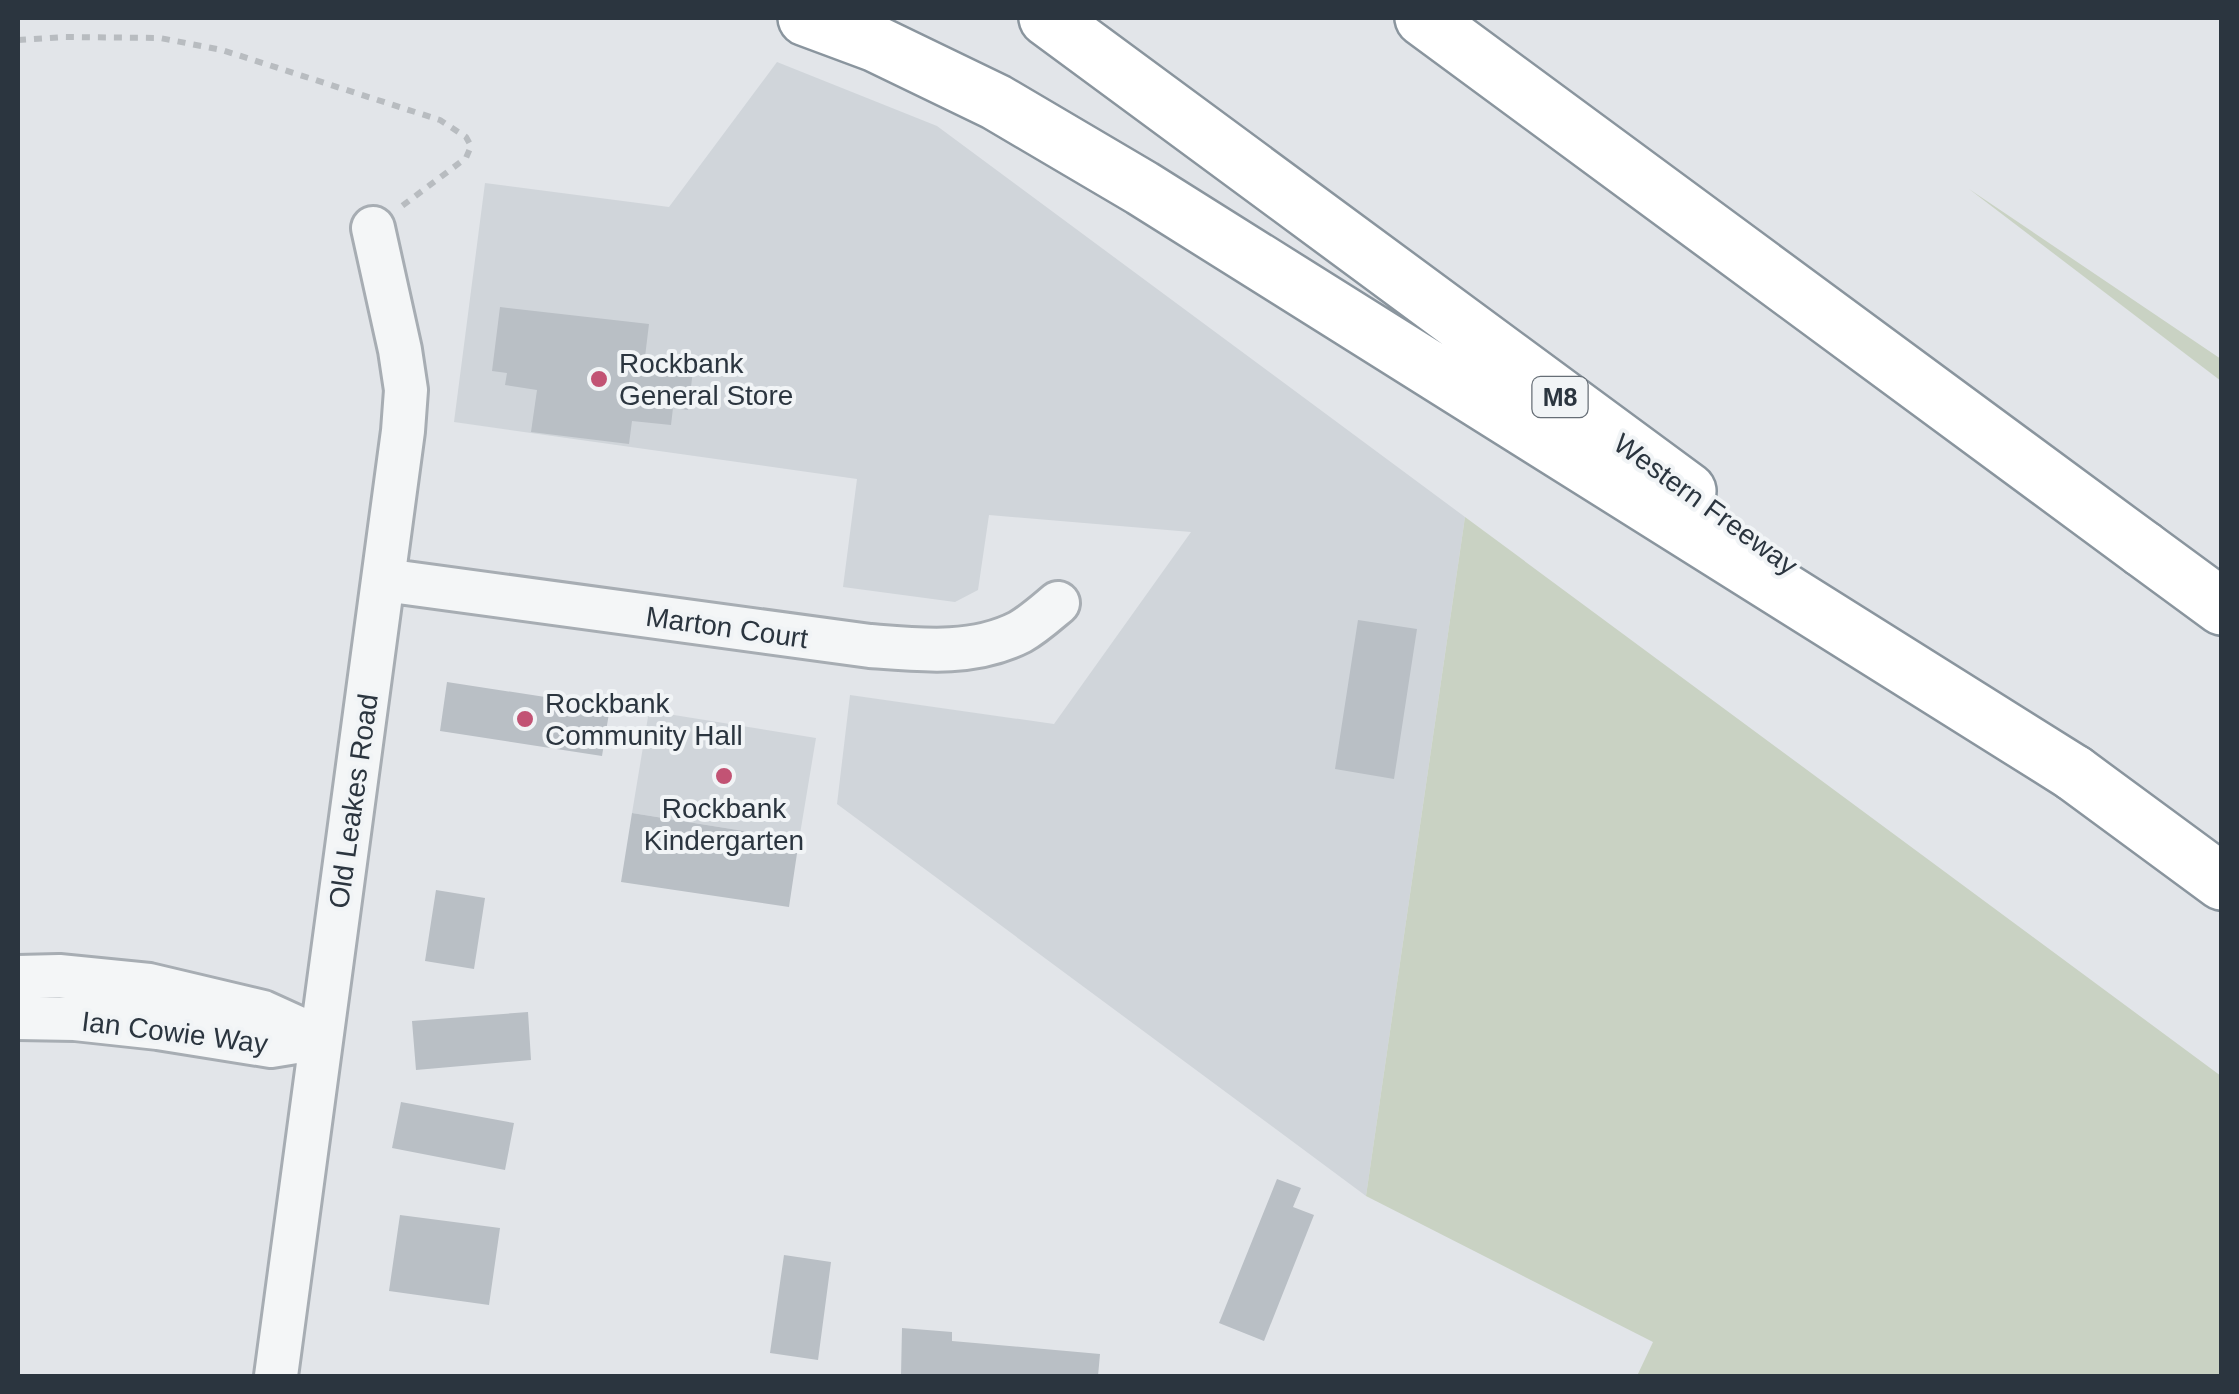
<svg xmlns="http://www.w3.org/2000/svg" width="2239" height="1394" font-family="Helvetica,sans-serif">
<style>
.built{fill:#d0d5da}
.green{fill:#c9d2c3}
.building{fill:#b9bfc5}
.lines{fill:none;stroke-linecap:round;stroke-linejoin:round}
.minor-casing{stroke:#a7adb3;stroke-width:48}
.trunk-casing{stroke:#8a959e;stroke-width:60}
.motorway-casing{stroke:#8a959e;stroke-width:60}
.path{stroke:#b8bcc0;stroke-width:6;stroke-dasharray:8 8;stroke-linecap:butt}
.minor{stroke:#f4f6f7;stroke-width:42}
.trunk{stroke:#fff;stroke-width:55}
.motorway{stroke:#fff;stroke-width:55}
.poi-dot{fill:#c25374;stroke:#f1f4f6;stroke-width:4}
.labels{text-anchor:middle;stroke-width:8;stroke-linejoin:round;paint-order:stroke}
.shield{fill:#f1f4f6;stroke:#666e76;stroke-width:2.5}
.shield-label{font-size:25px;font-weight:bold;fill:#2b353f}
.poi-label{font-size:28px;fill:#2b353f;stroke:#f1f4f6;text-anchor:start}
.street-label{font-size:28px;fill:#2b353f;stroke:#f1f4f6}
</style>
<rect width="100%" height="100%" fill="#e2e5e9"/>
<path class="built" d="M777,62L937,126L1465,517L1366,1196L837,804L850,695L1054,724L1191,532L989,515L978,590L955,602L843,587L857,479L454,422L485,183L669,207Z
M649,711L816,738L799,840L632,813Z"/>
<path class="green" d="M1969,189L2221,359V381Z
M1465,517L2221,1076V1376H1637L1653,1342L1366,1196Z"/>
<path class="building" d="M500,307L649,324L644,365L693,371L688,410L673,408L671,425L632,421L629,444L531,432L537,390L505,385L507,373L492,371Z
M1358,620L1417,629L1394,779L1335,769Z
M447,682L610,707L602,756L440,731Z
M632,813L799,840L789,907L621,882Z
M436,890L485,898L474,969L425,961Z
M528,1012L531,1060L416,1070L412,1021Z
M401,1102L514,1123L505,1170L392,1148Z
M1277,1179L1301,1188L1293,1207L1314,1215L1264,1341L1219,1323Z
M400,1215L500,1228L489,1305L389,1291Z
M784,1255L831,1262L818,1360L770,1353Z
M902,1328L952,1332V1341L1100,1354L1098,1376H901Z"/>
<g class="lines">
<g class="minor-casing">
<path id="minor" d="M384,580L870,646C920,650 973,656 1020,632C1034,624 1046,613 1058,603
M18,977L59,976L149,985L263,1012L320,1038
M18,1018L75,1019L158,1028L271,1046L320,1038
M276,1376L403,431L406,390L400,350L373,228"/>
</g>
<g class="trunk-casing">
<path id="trunk" d="M2143,549L2222,607
M2074,773L2222,882"/>
</g>
<g class="motorway-casing">
<path id="motorway" d="M806,18L876,44L996,102L1142,188L2074,773
M1047,18L1688,491
M1423,18L2143,549"/>
</g>
<path class="path" d="M18,40L64,37L160,38L222,50L440,120L466,137L471,146L466,158L402,206"/>
<use href="#minor" class="minor"/>
<use href="#trunk" class="trunk"/>
<use href="#motorway" class="motorway"/>
</g>
<g class="poi-dot">
<circle cx="599" cy="379" r="10"/>
<circle cx="525" cy="719" r="10"/>
<circle cx="724" cy="776" r="10"/>
</g>
<g class="labels">
<rect class="shield" x="1532.5" y="377" width="55" height="40" rx="8"/>
<g class="shield-label">
<text x="1560" y="406">M8</text>
</g>
<g class="poi-label">
<text x="619" y="373">Rockbank<tspan x="619" dy="32">General Store</tspan></text>
<text x="545" y="713">Rockbank<tspan x="545" dy="32">Community Hall</tspan></text>
<text x="724" y="818" text-anchor="middle">Rockbank<tspan x="724" dy="32">Kindergarten</tspan></text>
</g>
<g class="street-label">
<text transform="translate(1706 504) rotate(36)" y="10">Western Freeway</text>
<text transform="translate(727 627) rotate(8)" y="10">Marton Court</text>
<text transform="translate(353 801) rotate(-82)" y="10">Old Leakes Road</text>
<text transform="translate(175 1032) rotate(7)" y="10">Ian Cowie Way</text>
</g>
</g>
<rect width="2239" height="1394" fill="none" stroke="#2b353f" stroke-width="40"/>
</svg>
